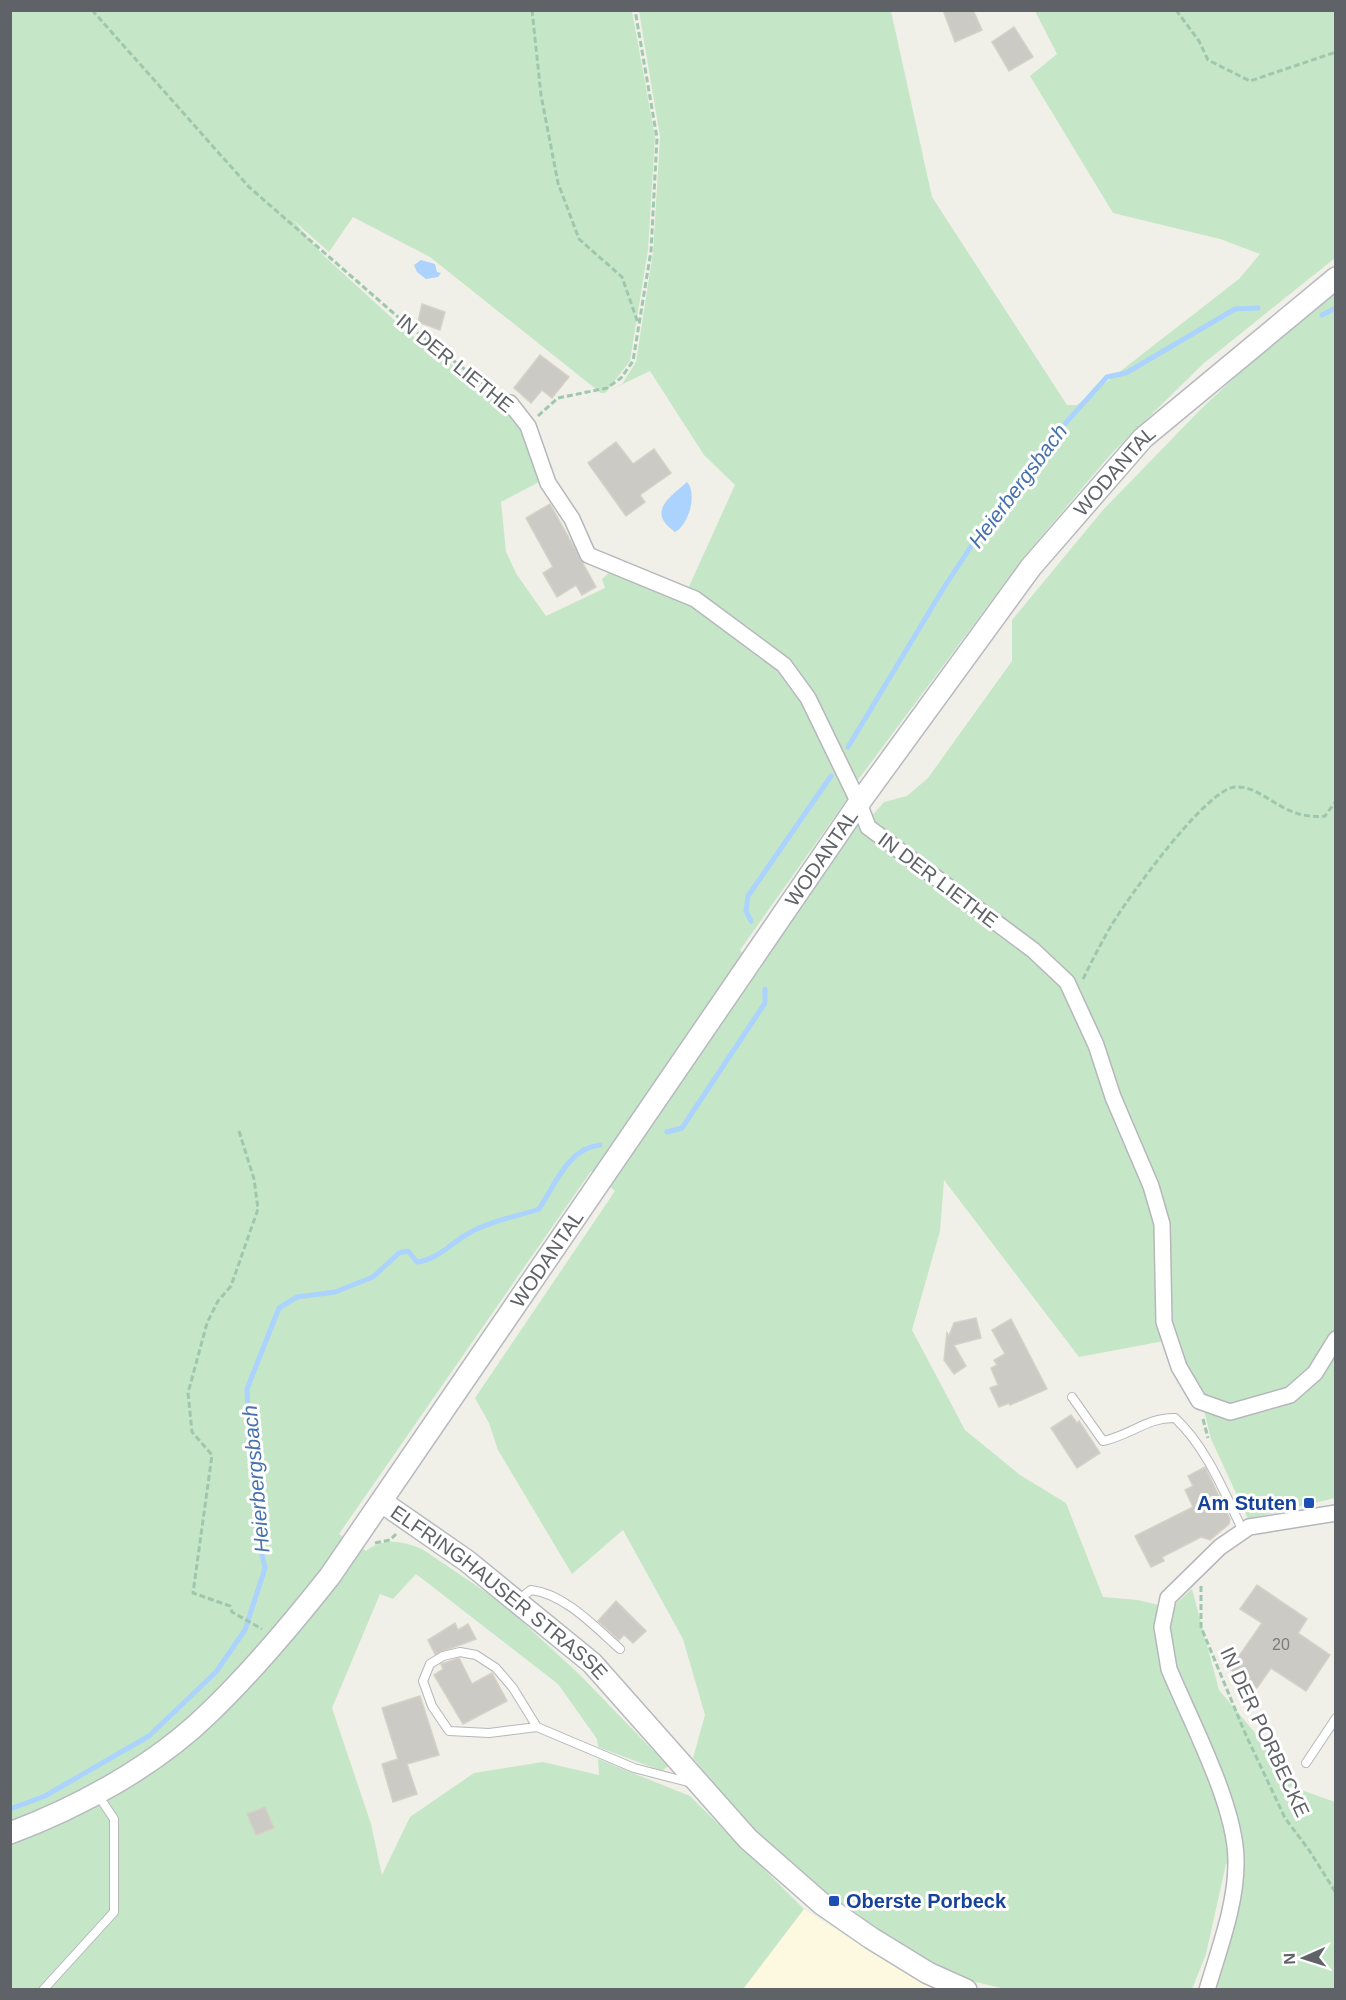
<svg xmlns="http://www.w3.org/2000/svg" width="1346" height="2000" font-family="Arial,sans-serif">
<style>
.commercial{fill:#fdf8e0}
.green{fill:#c5e7c8}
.water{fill:#abd3fd}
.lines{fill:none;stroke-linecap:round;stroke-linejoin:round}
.stream{stroke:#abd3fd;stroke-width:5}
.building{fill:#cccac4;stroke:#d5d1c6;stroke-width:1.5}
.lane-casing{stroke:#b5b7bb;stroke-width:10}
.street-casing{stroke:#b5b7bb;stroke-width:18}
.secondary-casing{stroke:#b6b9be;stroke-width:24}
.path{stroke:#9fc7ae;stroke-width:3;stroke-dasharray:6 3;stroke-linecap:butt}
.lane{stroke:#fff;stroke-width:8}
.street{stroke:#fff;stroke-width:15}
.secondary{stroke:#fff;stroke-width:21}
.transit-dot{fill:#1a4fb4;stroke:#fff;stroke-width:2}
.labels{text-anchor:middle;stroke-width:6;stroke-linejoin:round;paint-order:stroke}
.number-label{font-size:16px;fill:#7a7c7e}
.street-label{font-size:20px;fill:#5f6267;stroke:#fff}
.transit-label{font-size:20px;font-weight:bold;fill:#164399;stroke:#fff;text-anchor:end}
.water-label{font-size:21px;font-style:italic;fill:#4772af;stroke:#fff}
</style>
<rect width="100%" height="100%" fill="#f0efe8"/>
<path class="commercial" d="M804,1909L886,1961L943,1989L743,1990Z"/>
<path class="green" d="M11,11H632L655,137L648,250L630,361L606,392L622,384L636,362L653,252L660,137L639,11H891L932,197L1067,405H1077L1239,279L1260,254L1220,239L1113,213L1030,76L1057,54L1035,11H1335V258L1204,363L1110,455L1024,557L858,780L835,746L810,693L786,661L719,610L687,591L735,485L704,455L650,371L604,393H601L430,257L353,217L329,252L293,220L323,255L404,329L507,406L524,428L541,481L501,502L506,552L517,575L546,616L605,588L602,579L610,572L661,589L706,610L782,670L804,697L830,760L850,795L740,950L758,971L859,822L867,832C896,854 925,878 954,899C997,931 1045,958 1074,1004L1148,1189L1158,1225L1164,1341L1079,1357L944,1180L940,1231L912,1330L965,1430L1020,1475L1066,1503L1103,1597L1138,1600L1171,1608L1192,1589L1219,1690L1304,1791L1335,1802V1989H1215L1243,1869L1226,1864L1206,1954L1192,1989H1005L963,1979L914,1954L805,1878L752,1829L693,1758L705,1715L683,1639L623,1530L572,1574L498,1450L489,1423L475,1398L615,1191L591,1171L339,1534L366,1551C383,1537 403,1541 422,1549L502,1603L579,1674L668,1766L662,1771L598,1747L597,1739L558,1684L416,1574L393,1599L380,1594L332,1708L371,1824L382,1875L410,1817L474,1773L543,1762L599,1775L598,1759L690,1796L804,1909L743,1989L11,1990Z
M1335,291L1336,1331L1311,1370L1289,1391L1230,1406L1199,1394L1169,1325L1167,1227L1070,982L869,819L884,802L907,796L928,778L1012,661V620L1103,510L1202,408L1263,351Z
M1335,1348V1498L1248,1519L1211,1439L1203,1406L1290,1400Z"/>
<path class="water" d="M421,260L435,264L437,272L441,273L438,277L426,279L417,272L414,265Z
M687,482C698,494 688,526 675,532C645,511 672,496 687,482Z"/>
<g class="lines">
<path class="stream" d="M1322,315L1336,308
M848,747L943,589L985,525L1035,457L1107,377L1126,373L1235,309L1258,308
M751,921L746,911L748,896L831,776
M667,1132L682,1128L765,1003V989
M10,1809L45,1796L149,1736L216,1672L245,1630L265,1568L256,1527L257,1470L249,1440L247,1389L279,1308L297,1297L335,1292L373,1277L399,1253L408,1251L417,1262C438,1260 453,1241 471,1232C492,1220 516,1217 539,1209C555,1185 568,1148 600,1145"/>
</g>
<path class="building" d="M943,10H973L982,30L955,42Z
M1014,27L1033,57L1009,71L992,42Z
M422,304L445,312L440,330L418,322Z
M540,355L569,377L552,398L542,390L531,403L514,388Z
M616,442L633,464L654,449L671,473L640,495L645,502L626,516L588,463Z
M550,504L596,587L582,595L576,585L557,597L543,573L553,567L526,518Z
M976,1318L981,1338L954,1345L966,1366L954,1374L944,1360L947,1333L949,1336L954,1323Z
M1011,1319L1047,1389L1010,1405L1009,1403L999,1407L990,1388L998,1385L991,1368L997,1365L994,1360L1005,1354L992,1330Z
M1071,1415L1077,1423L1079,1421L1100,1453L1077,1468L1051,1428Z
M1205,1467L1230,1519L1229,1524L1210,1540L1201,1537L1162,1557L1164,1561L1151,1567L1135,1536L1193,1507L1185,1490L1193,1486L1188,1476Z
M1257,1585L1307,1619L1298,1633L1330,1655L1306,1691L1271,1668L1257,1688L1230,1669L1262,1623L1240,1609Z
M616,1601L646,1631L633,1643L624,1635L619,1640L598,1621Z
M455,1623L458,1630L468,1624L476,1639L435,1654L428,1640Z
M459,1658L472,1684L492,1673L507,1701L463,1724L434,1675L443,1669L441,1664Z
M420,1696L439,1755L407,1764L417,1794L393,1802L382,1764L398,1759L382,1708Z
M265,1807L274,1828L256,1835L247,1814Z"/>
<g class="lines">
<g class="lane-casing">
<path id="lane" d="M1072,1397L1103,1441C1129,1436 1148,1417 1175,1418C1207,1448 1224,1492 1243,1531
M518,1600L531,1590C565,1594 595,1627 620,1649
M537,1727L489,1733L449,1731L432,1706L423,1681L430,1664L443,1656L460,1652L476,1655L496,1668L513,1688L537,1727L634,1768L692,1783
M1306,1763L1336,1718
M43,1990L114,1912V1819L98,1795"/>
</g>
<g class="street-casing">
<path id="street" d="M510,403L528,426L548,483L572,519L588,555L695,599L784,665L808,698L859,803L868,827L1033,950L1067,982L1096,1045L1113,1097L1151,1186L1162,1224L1164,1322L1179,1367L1199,1401L1230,1412L1290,1395L1315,1373L1336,1339
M1207,1990C1219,1949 1237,1903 1236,1859C1235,1804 1191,1722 1169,1669L1162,1627L1168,1598L1220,1547L1249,1527L1336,1513"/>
</g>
<g class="secondary-casing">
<g id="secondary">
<path id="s1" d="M382,1502L467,1561L592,1663L748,1839L822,1904L871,1938L928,1973L966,1990"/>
<path id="s2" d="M10,1833C80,1807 156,1765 209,1713C253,1671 292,1624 330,1576L859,803L1031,567L1143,438L1336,278"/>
</g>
</g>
<path class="path" d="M92,10L249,187L406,324L498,395
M532,10L541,95L558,183L579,239L622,277L638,323
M1176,10L1199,41L1208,60L1250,81L1336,52
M538,416L558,398L607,388L621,378L633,361L651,251L657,138L635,10
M1083,979C1092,961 1101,943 1111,926C1127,899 1206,789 1235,787C1264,785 1282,821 1325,816L1336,801
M239,1131L254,1179L258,1209L231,1286L218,1301L207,1323L188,1393L192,1432L212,1455L193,1593L230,1606L232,1612L262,1629
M1203,1419L1208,1438
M375,1543L390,1540L396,1534
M1201,1586V1627L1245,1733L1285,1818L1309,1850L1336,1893"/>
<use href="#lane" class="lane"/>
<use href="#street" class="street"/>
<use href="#secondary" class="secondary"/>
</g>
<g class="transit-dot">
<rect x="1303" y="1497" width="12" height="12" rx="3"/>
<rect x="828" y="1895" width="12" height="12" rx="3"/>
</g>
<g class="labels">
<g class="number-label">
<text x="1281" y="1650">20</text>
</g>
<g class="street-label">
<text transform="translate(455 363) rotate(39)" y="7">IN DER LIETHE</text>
<text dy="7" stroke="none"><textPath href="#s2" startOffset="1773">WODANTAL</textPath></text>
<text dy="7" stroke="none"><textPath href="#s2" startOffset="1287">WODANTAL</textPath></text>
<text transform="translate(938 880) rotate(37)" y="7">IN DER LIETHE</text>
<text dy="7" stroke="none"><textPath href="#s2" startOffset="801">WODANTAL</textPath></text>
<text dy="7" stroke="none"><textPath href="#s1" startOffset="148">ELFRINGHAUSER STRASSE</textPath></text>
<text transform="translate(1265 1732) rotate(65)" y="7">IN DER PORBECKE</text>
</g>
<g class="transit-label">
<text x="1297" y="1510">Am Stuten</text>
<text x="846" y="1908" text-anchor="start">Oberste Porbeck</text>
</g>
<g class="water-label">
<text transform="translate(1018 486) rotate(-53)" y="7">Heierbergsbach</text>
<text transform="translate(256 1479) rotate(-95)" y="7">Heierbergsbach</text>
</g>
</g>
<rect width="1346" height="2000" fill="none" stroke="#5f6267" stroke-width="24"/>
<g transform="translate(1304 1958) rotate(267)" stroke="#ffffff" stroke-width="4.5" paint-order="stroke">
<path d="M0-4.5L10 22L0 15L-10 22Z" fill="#5f6267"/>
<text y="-9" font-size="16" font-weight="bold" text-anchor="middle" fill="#5f6267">N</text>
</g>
</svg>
